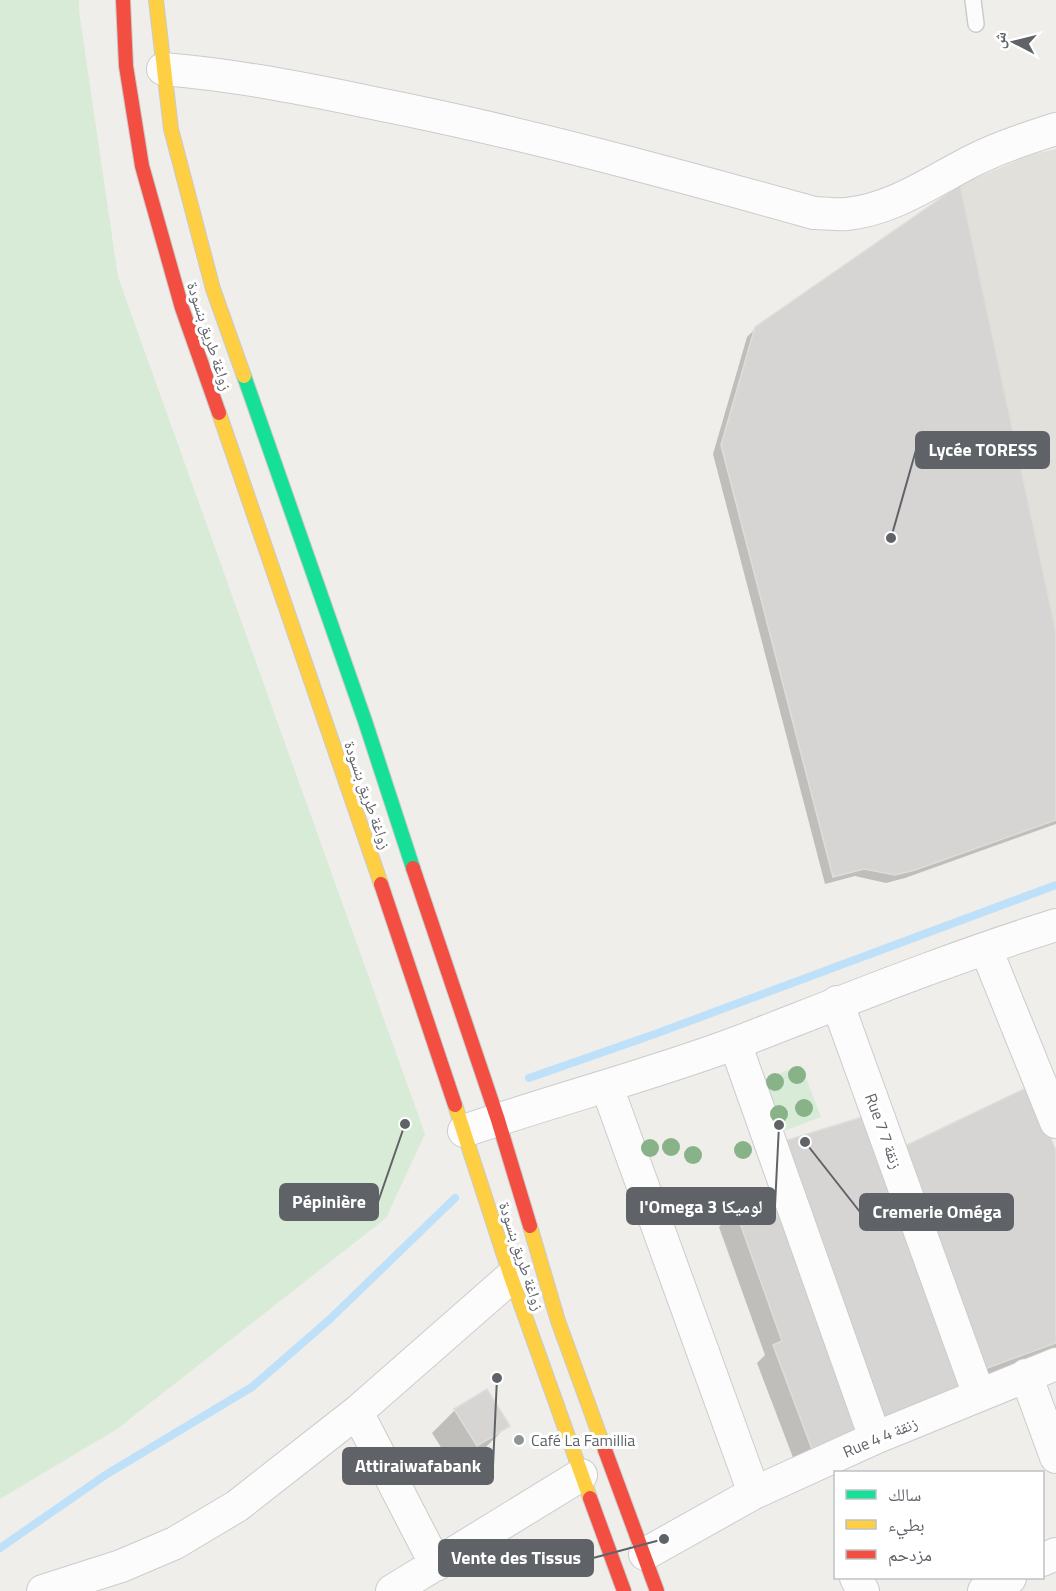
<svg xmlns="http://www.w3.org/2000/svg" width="1056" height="1591" font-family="'Titillium Web','Noto Naskh Arabic',sans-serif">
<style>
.education{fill:#e2e0da}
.green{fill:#d8ebd6}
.shadow{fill:#0003}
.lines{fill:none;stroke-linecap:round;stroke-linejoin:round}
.stream{stroke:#bfe0f9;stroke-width:8}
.building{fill:#d6d5d3;stroke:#deddd9;stroke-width:1.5}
.lane-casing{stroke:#cbcccc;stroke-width:18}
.street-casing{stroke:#cbcccc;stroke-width:34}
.fast-casing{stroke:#cacacb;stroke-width:16}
.slow-casing{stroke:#cacacb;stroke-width:16}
.jam-casing{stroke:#cacacb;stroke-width:16}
.lane{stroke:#fdfcfc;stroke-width:15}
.street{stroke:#fdfcfc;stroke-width:32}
.fast{stroke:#16e098;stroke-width:14}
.slow{stroke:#ffcf43;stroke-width:14}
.jam{stroke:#f24e42;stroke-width:14}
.tree{fill:#88b388}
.poi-dot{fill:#919496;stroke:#fff;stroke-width:2}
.labels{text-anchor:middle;stroke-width:6;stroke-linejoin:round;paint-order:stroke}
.street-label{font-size:16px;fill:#5f6368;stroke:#fff}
.poi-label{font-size:16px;fill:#5f6368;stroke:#fff;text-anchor:start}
.leader{fill:none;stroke:#5f6368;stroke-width:2}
.callout-dot{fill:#5f6368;stroke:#fff;stroke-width:2}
.callout{fill:#5f6368;stroke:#5f6368;stroke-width:2}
.callout-label{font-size:18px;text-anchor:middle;font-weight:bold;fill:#fff}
</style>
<rect width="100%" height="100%" fill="#efeeea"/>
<path class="education" d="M1056,149V632L960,185L1030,155Z"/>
<path class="green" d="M0,0H79V11L118,277L425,1134L386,1218L117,1429L0,1499Z
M801,1065L821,1117L781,1132L761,1081Z"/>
<path class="shadow" d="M756,328L1056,639V824L905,878L886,883L855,876L825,884L713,454L747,337Z
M1056,1155V1353L797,1468L757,1363L765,1355L719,1227L736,1211L885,1166Z
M455,1410L508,1425L485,1448L454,1468L432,1433Z"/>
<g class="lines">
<path class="stream" d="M529,1078L655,1034L1056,885
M0,1548L107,1474L252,1387L330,1319L455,1198"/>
</g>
<path class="building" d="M960,185L1056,632V820L915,870L895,875L864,869L833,877L721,445L755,327Z
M1030,1086L1056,1151V1343L979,1371L901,1148Z
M869,1115L965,1394L875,1426L778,1143Z
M778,1192L867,1431L813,1452L773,1345L782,1341L735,1209Z
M487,1389L510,1426L477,1446L454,1409Z"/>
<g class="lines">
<g class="lane-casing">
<path id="lane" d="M973,0L976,24"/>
</g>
<g class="street-casing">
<path id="street" d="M163,69C236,75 307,89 378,104C525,133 670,173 814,213C825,213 836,215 847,214C894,209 932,181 974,160C1000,147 1028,138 1056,129
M986,949L1056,1122
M837,1002L979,1395
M735,1043L875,1438
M607,1087L754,1493
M464,1131C554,1100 647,1076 736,1043C842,1002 947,959 1056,925
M1026,1375L1056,1457
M357,1412L436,1565
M645,1554L754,1493L875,1438L1056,1364
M1042,1560L1056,1554
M856,1578L863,1591
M43,1591L121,1566L175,1543L237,1506L357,1412L511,1277
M392,1591L581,1475
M984,1591L1010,1578"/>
</g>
<g class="fast-casing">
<path id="fast" d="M244,376L365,721L413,868"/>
</g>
<g class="slow-casing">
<path id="slow" d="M156,0L171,129L213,289L244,376
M219,413L381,884
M455,1105L511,1277L590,1498
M530,1226L558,1321L605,1450"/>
</g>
<g class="jam-casing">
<path id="jam" d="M123,0L126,66L142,166L182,308L219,413
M413,868L498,1120L530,1226
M381,884L455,1105
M605,1450L657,1591
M590,1498L624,1591"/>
</g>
<use href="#lane" class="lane"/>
<use href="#street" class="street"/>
<use href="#fast" class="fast"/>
<use href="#slow" class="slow"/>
<use href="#jam" class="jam"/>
</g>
<g class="tree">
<circle cx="797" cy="1075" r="9"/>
<circle cx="775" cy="1082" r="9"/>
<circle cx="804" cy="1108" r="9"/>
<circle cx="779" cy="1114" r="9"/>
<circle cx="671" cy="1147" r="9"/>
<circle cx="650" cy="1148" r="9"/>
<circle cx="743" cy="1150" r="9"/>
<circle cx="693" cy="1155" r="9"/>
</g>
<circle class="poi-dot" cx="519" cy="1440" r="6"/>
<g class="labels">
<g class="street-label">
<text transform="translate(210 336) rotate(72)" y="6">زواغة طريق بنسودة</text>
<text transform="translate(368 795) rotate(71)" y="6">زواغة طريق بنسودة</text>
<text transform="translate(884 1131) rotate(70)" y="6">Rue 7 زنقة 7</text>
<text transform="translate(522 1256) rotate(72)" y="6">زواغة طريق بنسودة</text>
<text transform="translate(880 1437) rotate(-23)" y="6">Rue 4 زنقة 4</text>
</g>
<g class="poi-label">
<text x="531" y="1446">Café La Famillia</text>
</g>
</g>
<path class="leader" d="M891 538L916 450M405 1124L378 1202M779 1125L775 1206M805 1142L860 1212M497 1378L493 1466M664 1539L593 1558"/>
<g class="callout-dot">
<circle cx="891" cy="538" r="6"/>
<circle cx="405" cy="1124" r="6"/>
<circle cx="779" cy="1125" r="6"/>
<circle cx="805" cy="1142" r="6"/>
<circle cx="497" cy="1378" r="6"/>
<circle cx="664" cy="1539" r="6"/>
</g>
<g class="callout">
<rect x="916" y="432" width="133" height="36" rx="6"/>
<rect x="280" y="1184" width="98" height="36" rx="6"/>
<rect x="627" y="1188" width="148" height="36" rx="6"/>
<rect x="860" y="1194" width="153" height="36" rx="6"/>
<rect x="343" y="1448" width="150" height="36" rx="6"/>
<rect x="439" y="1540" width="154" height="36" rx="6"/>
</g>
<g class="callout-label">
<text x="983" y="456">Lycée TORESS</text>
<text x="329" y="1208">Pépinière</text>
<text x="701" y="1213">l'Omega 3 لوميكا</text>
<text x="937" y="1218">Cremerie Oméga</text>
<text x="418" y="1472">Attiraiwafabank</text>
<text x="516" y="1564">Vente des Tissus</text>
</g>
<rect x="834" y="1471" width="210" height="108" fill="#ffffff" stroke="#bfc1c3" stroke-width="1.5"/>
<rect x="846" y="1490" width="30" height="9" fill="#16e098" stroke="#bfc1c3" stroke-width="1.5"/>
<text x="888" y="1501" font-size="18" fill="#5f6368">سالك</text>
<rect x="846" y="1520" width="30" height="9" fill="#ffcf43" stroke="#bfc1c3" stroke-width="1.5"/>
<text x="888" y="1531" font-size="18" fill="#5f6368">بطيء</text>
<rect x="846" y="1550" width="30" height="9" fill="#f24e42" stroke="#bfc1c3" stroke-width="1.5"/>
<text x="888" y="1561" font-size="18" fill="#5f6368">مزدحم</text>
<g transform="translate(1014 42) rotate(277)" stroke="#ffffff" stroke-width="4.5" paint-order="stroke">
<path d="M0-4.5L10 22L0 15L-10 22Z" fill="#5f6368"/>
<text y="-9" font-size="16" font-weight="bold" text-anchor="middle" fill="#5f6368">ش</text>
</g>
</svg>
